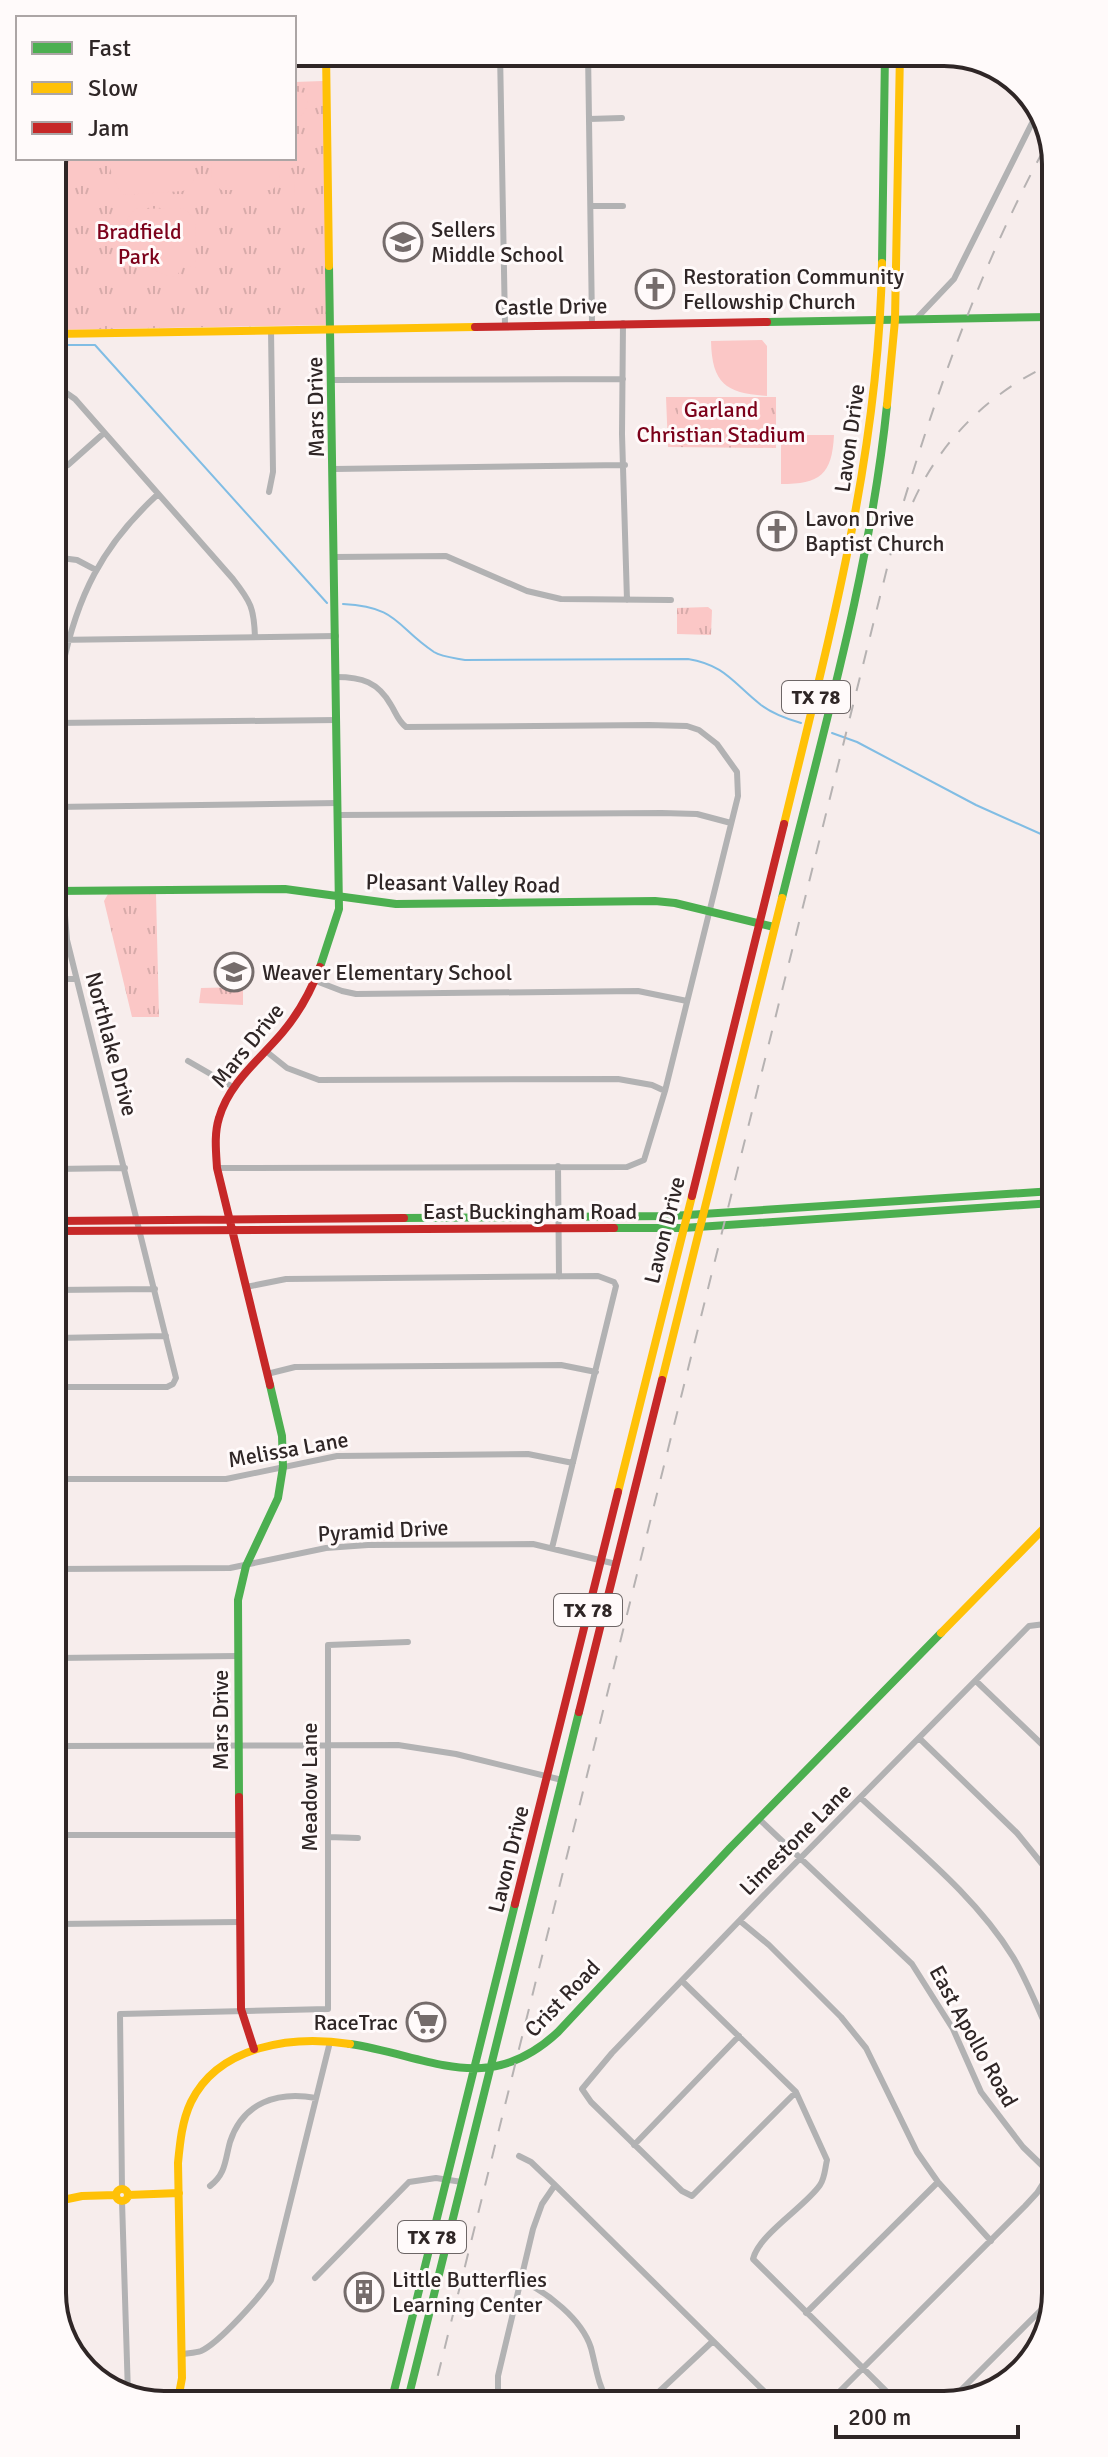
<svg xmlns="http://www.w3.org/2000/svg" width="1108" height="2457" font-family="Signika,sans-serif">
<style>
.grass{fill:url(#grass-tufts)}
.garden{fill:#fbc7c6}
.lines{fill:none;stroke-linecap:round;stroke-linejoin:round}
.stream{stroke:#81bde4;stroke-width:2}
.street{stroke:#b2b2b3;stroke-width:6}
.fast{stroke:#4caf50;stroke-width:8}
.slow{stroke:#ffc107;stroke-width:8}
.jam{stroke:#c62828;stroke-width:8}
.rail{stroke:#b6b2b2;stroke-width:2;stroke-dasharray:14 14;stroke-linecap:butt}
.labels{text-anchor:middle;stroke-width:6;stroke-linejoin:round;paint-order:stroke}
.shield{fill:#fffafa;stroke:#6d6666;stroke-width:2}
.shield-label{font-size:20px;font-weight:bold;fill:#2f2626}
.poi-label{font-size:22px;fill:#2f2626;stroke:#fffafa;text-anchor:start}
.park-label{font-size:22px;fill:#7c011a;stroke:#fffafa}
.street-label{font-size:22px;fill:#2f2626;stroke:#fffafa}
.rim{fill:none;stroke:#2f2626;stroke-width:4}
</style>
<defs>
<pattern id="grass-tufts" width="24" height="20" patternUnits="userSpaceOnUse" patternTransform="scale(2)"><rect width="24" height="20" fill="#fbc7c6"/><path d="M3 7l-1-3M5 7V3M7 7l1-3M15 17l-1-3M17 17v-4M19 17l1-3" fill="none" stroke="#d7abaa"/></pattern>
</defs>
<rect width="100%" height="100%" fill="#f7edec"/>
<path class="grass" d="M323,81L328,325L53,330L52,158H294V82Z
M666,397H776V448L668,447Z
M708,607L712,610L711,635L677,634V608Z
M108,894H156L159,1017H132L104,901Z
M243,987V1005L199,1003L201,988Z"/>
<path class="garden" d="M294,91L305,93C310,104 306,115 294,119Z
M109,158H194C194,172 197,185 183,191L123,195L112,177Z
M211,158H277L280,182L272,190H221L212,181Z
M294,177H308V200H295Z
M183,208L195,219L196,268L182,265L177,277C146,274 128,249 127,219L135,209Z
M762,340L767,346V396C727,393 712,385 711,341Z
M678,398H769V438H678Z
M785,435H834C832,475 820,484 781,484V439Z"/>
<g class="lines">
<path class="stream" d="M53,345H95L327,603
M343,604C399,607 395,626 434,652C442,657 455,658 465,660L688,659C725,665 733,683 761,705C773,714 787,719 801,723
M832,733L857,742L976,805L1052,839"/>
<path class="street" d="M500,52L505,325
M588,52L592,323
M589,119L622,118
M591,206H623
M916,319L954,279L1038,111
M623,323L622,434L627,600
M333,380L623,379
M53,391L65,392L75,399L233,579C251,602 254,608 255,637
M334,469L625,465
M53,472L68,465L104,433
M269,492L273,472L271,330
M53,557L77,560L96,570
M335,557L446,556L527,591L561,599L671,600
M54,640L336,636
M54,723L337,720
M54,807L338,803
M338,815L662,813L697,814L731,823
M54,979H76
M316,981L342,991L356,994L638,991L687,1001
M267,1052L287,1068L319,1080L618,1079L652,1085L665,1091
M188,1061L233,1087
M558,1166L559,1277
M217,1168L627,1167L644,1160L665,1091L738,796L737,772L717,744L699,730L687,726L649,725L406,727C398,721 396,713 391,705C378,682 362,677 336,677
M55,1169L125,1168
M246,1287L286,1279L598,1276L614,1282L616,1286L552,1548
M55,1290L155,1289
M55,1338L166,1336
M267,1374L295,1367L561,1365L596,1372
M56,1387H167L173,1384L176,1378L67,940L63,891L62,669C77,596 102,546 157,495
M56,1479H226L337,1456L528,1454L573,1463
M56,1569L230,1568L326,1548L368,1545L533,1544L616,1564
M56,1658L238,1656
M976,1681L1054,1756
M919,1738L1017,1833L1055,1880
M57,1746L398,1745L456,1754L562,1780
M861,1798C913,1847 975,1895 1013,1957C1030,1985 1040,2016 1055,2045
M759,1819L912,1964L953,2029L981,2092L1023,2147L1056,2179
M57,1835H239
M328,1837L358,1838
M740,1921L769,1945L841,2017L866,2048L917,2152L938,2182L991,2241
M57,1924L239,1922
M682,1981L796,2092L827,2160C825,2168 825,2178 820,2185C805,2207 759,2234 753,2259L895,2400
M796,2092L692,2196L682,2191L591,2102L582,2089L612,2053L768,1891L1029,1626L1045,1624L1054,1630
M634,2145L739,2036
M519,2156L531,2162L555,2185L773,2400
M210,2186C226,2174 225,2160 230,2142C243,2102 278,2091 316,2098
M122,2189L120,2014L328,2009V1645L408,1642
M122,2201L128,2394
M315,2278L409,2182L436,2178L462,2182
M520,2280C547,2292 582,2319 591,2348C596,2367 598,2385 608,2402
M806,2313L938,2182
M182,2354C188,2353 196,2353 201,2351C219,2343 260,2297 271,2280L330,2042
M952,2399L1055,2296
M831,2400L1025,2206L1037,2193L1056,2163
M649,2401L713,2341
M502,2402L498,2390V2376L533,2229L542,2204L555,2185"/>
<path class="fast" d="M882,263L885,52
M767,322L1050,317
M54,891L285,889L396,904L655,901L675,903L774,927
M782,898C822,735 870,572 887,405
M320,967L339,909L329,266
M404,1218L672,1216L1053,1191
M614,1228H683L1053,1203
M239,1797L238,1600L246,1566L278,1498L283,1467L282,1436L270,1385
M350,2044C430,2056 487,2098 558,2032L730,1848L941,1633
M391,2403L515,1904
M407,2403L579,1712"/>
<path class="slow" d="M326,52L329,266
M53,334L475,327
M887,405L895,320L900,52
M784,824C829,638 879,455 882,263
M662,1380L782,898
M618,1492L692,1196
M941,1633L1054,1518
M116 2195a6 6 0 1 1 12 0a6 6 0 1 1-12 0Z
M128,2195L179,2193
M58,2201L82,2196L116,2195
M177,2405L182,2378L178,2163C180,2142 182,2121 191,2102C219,2045 293,2035 350,2044"/>
<path class="jam" d="M475,327L767,322
M692,1196L784,824
M55,1221L404,1218
M55,1231L614,1228
M270,1385L217,1168C216,1151 214,1134 219,1118C229,1083 260,1059 282,1033C299,1013 311,991 320,967
M579,1712L662,1380
M239,1797L241,2009L254,2049
M515,1904L618,1492"/>
<path class="rail" d="M913,502C941,440 989,393 1051,364
M431,2403L903,504C943,373 984,259 1050,138"/>
</g>
<defs>
<g id="school-ring" transform="scale(2)"><circle r="9.5" fill="#fffafa" stroke="#756c6b" stroke-width="1.5"/><path d="M0-5L7-2L0 1L-7-2ZM-4 1L0 2.5L4 1V4Q0 6-4 4Z" fill="#756c6b"/></g>
<g id="church-ring" transform="scale(2)"><circle r="9.5" fill="#fffafa" stroke="#756c6b" stroke-width="1.5"/><path d="M-1.2-6h2.4v3.5h3.3v2.4h-3.3V6h-2.4V-.1h-3.3v-2.4h3.3Z" fill="#756c6b"/></g>
<g id="supermarket-ring" transform="scale(2)"><circle r="9.5" fill="#fffafa" stroke="#756c6b" stroke-width="1.5"/><path d="M-6-5.5h2.5l.6 2H6L4.5 2H-2.5L-4.4-4H-6ZM-1.5 3.2a1.3 1.3 0 1 0 .1 0ZM3 3.2a1.3 1.3 0 1 0 .1 0Z" fill="#756c6b"/></g>
<g id="building-ring" transform="scale(2)"><circle r="9.5" fill="#fffafa" stroke="#756c6b" stroke-width="1.5"/><path d="M-4-6H4V6H1V3H-1V6H-4ZM-2.5-4.3h1.7v1.8h-1.7ZM.8-4.3h1.7v1.8H.8ZM-2.5-1h1.7V.8h-1.7ZM.8-1h1.7V.8H.8Z" fill="#756c6b"/></g>
</defs>
<g fill-rule="evenodd">
<use href="#school-ring" x="403" y="242"/>
<use href="#church-ring" x="655" y="289"/>
<use href="#church-ring" x="777" y="531"/>
<use href="#school-ring" x="234" y="972"/>
<use href="#supermarket-ring" x="426" y="2022"/>
<use href="#building-ring" x="364" y="2292"/>
</g>
<g class="labels">
<g class="shield">
<rect x="782" y="681" width="68" height="32" rx="6"/>
<rect x="554" y="1594" width="68" height="32" rx="6"/>
<rect x="398" y="2221" width="68" height="32" rx="6"/>
</g>
<g class="shield-label">
<text x="816" y="704">TX 78</text>
<text x="588" y="1617">TX 78</text>
<text x="432" y="2244">TX 78</text>
</g>
<g class="poi-label">
<text x="431" y="237">Sellers<tspan x="431" dy="25">Middle School</tspan></text>
<text x="683" y="284">Restoration Community<tspan x="683" dy="25">Fellowship Church</tspan></text>
<text x="805" y="526">Lavon Drive<tspan x="805" dy="25">Baptist Church</tspan></text>
<text x="262" y="980">Weaver Elementary School</text>
<text x="398" y="2030" text-anchor="end">RaceTrac</text>
<text x="392" y="2287">Little Butterflies<tspan x="392" dy="25">Learning Center</tspan></text>
</g>
<g class="park-label">
<text x="139" y="239">Bradfield<tspan x="139" dy="25">Park</tspan></text>
<text x="721" y="417">Garland<tspan x="721" dy="25">Christian Stadium</tspan></text>
</g>
<g class="street-label">
<text transform="translate(551 306) rotate(-1)" y="8">Castle Drive</text>
<text transform="translate(315 407) rotate(-91)" y="8">Mars Drive</text>
<text transform="translate(849 438) rotate(-82)" y="8">Lavon Drive</text>
<text transform="translate(463 883) rotate(1)" y="8">Pleasant Valley Road</text>
<text transform="translate(112 1044) rotate(75)" y="8">Northlake Drive</text>
<text transform="translate(247 1045) rotate(-51)" y="8">Mars Drive</text>
<text x="530" y="1219">East Buckingham Road</text>
<text transform="translate(664 1230) rotate(-76)" y="8">Lavon Drive</text>
<text transform="translate(288 1449) rotate(-10)" y="8">Melissa Lane</text>
<text transform="translate(383 1530) rotate(-3)" y="8">Pyramid Drive</text>
<text transform="translate(220 1720) rotate(-90)" y="8">Mars Drive</text>
<text transform="translate(309 1787) rotate(-90)" y="8">Meadow Lane</text>
<text transform="translate(795 1839) rotate(-45)" y="8">Limestone Lane</text>
<text transform="translate(508 1859) rotate(-76)" y="8">Lavon Drive</text>
<text transform="translate(562 1998) rotate(-46)" y="8">Crist Road</text>
<text transform="translate(974 2036) rotate(61)" y="8">East Apollo Road</text>
</g>
</g>
<path d="M0 0H1108V2457H0ZM164 66H944A98 98 0 0 1 1042 164V2293A98 98 0 0 1 944 2391H164A98 98 0 0 1 66 2293V164A98 98 0 0 1 164 66Z" fill="#fffafa" fill-rule="evenodd"/>
<path class="rim" d="M164 66H944A98 98 0 0 1 1042 164V2293A98 98 0 0 1 944 2391H164A98 98 0 0 1 66 2293V164A98 98 0 0 1 164 66Z"/>
<rect x="16" y="16" width="280" height="144" fill="#fffafa" stroke="#aca5a5" stroke-width="2"/>
<rect x="32" y="42" width="40" height="12" fill="#4caf50" stroke="#aca5a5" stroke-width="2"/>
<text x="88" y="56" font-size="24" fill="#2f2626">Fast</text>
<rect x="32" y="82" width="40" height="12" fill="#ffc107" stroke="#aca5a5" stroke-width="2"/>
<text x="88" y="96" font-size="24" fill="#2f2626">Slow</text>
<rect x="32" y="122" width="40" height="12" fill="#c62828" stroke="#aca5a5" stroke-width="2"/>
<text x="88" y="136" font-size="24" fill="#2f2626">Jam</text>
<path d="M836 2425v12h182v-12" fill="none" stroke="#2f2626" stroke-width="4"/>
<text x="848" y="2425" font-size="24" fill="#2f2626" stroke="#fffafa" stroke-width="6" paint-order="stroke">200 m</text>
</svg>
